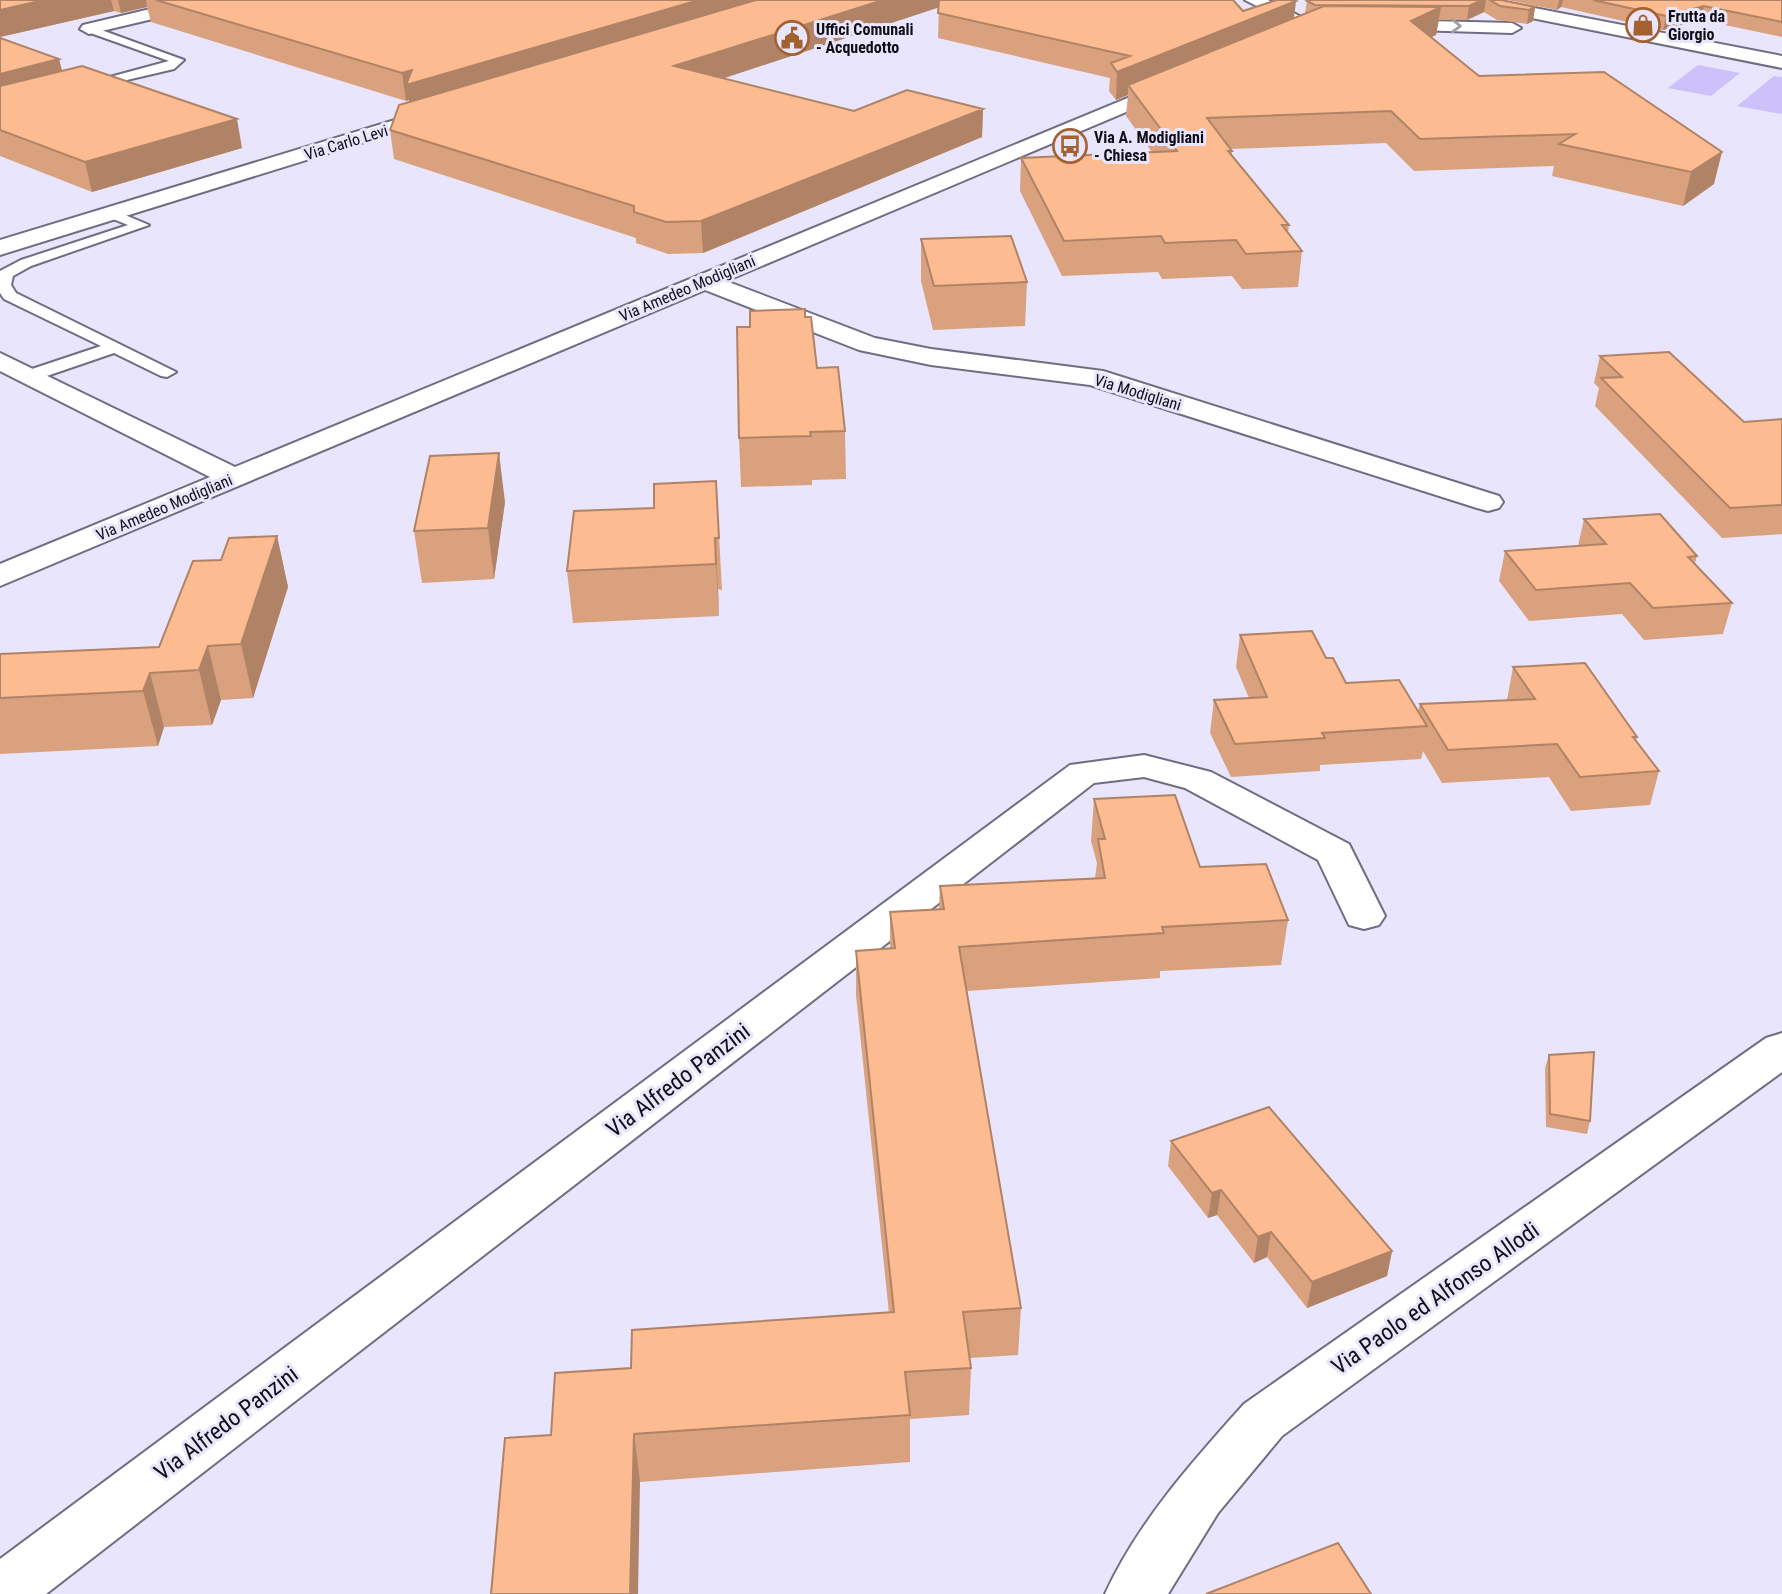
<svg xmlns="http://www.w3.org/2000/svg" width="1782" height="1594" font-family="'Roboto Condensed',sans-serif">
<style>
.green{fill:#cdc1fc}
.lines{fill:none;stroke-linecap:round;stroke-linejoin:round}
.lane-casing{stroke:#716d81;stroke-width:4}
.street-casing{stroke:#716d81;stroke-width:4}
.secondary-casing{stroke:#716d81;stroke-width:4}
.lane{fill:#fff;fill-rule:evenodd}
.street{fill:#fff;fill-rule:evenodd}
.secondary{fill:#fff;fill-rule:evenodd}
.wall{fill:#d9a17d}
.shaded-wall{fill:#b08366}
.building{fill:#fcbb91;stroke:#b08366;stroke-width:2}
.oneway{stroke:#9f9fa1}
.labels{text-anchor:middle;stroke-width:6;stroke-linejoin:round;paint-order:stroke}
.far-poi-label{font-size:16px;font-weight:bold;fill:#0f0e15;stroke:#e9e5fc;text-anchor:start}
.far-street-label{font-size:16px;fill:#0f0e15;stroke:#e9e5fc}
.near-street-label{font-size:23px;fill:#0f0e15;stroke:#e9e5fc}
</style>
<rect width="100%" height="100%" fill="#e9e5fc"/>
<path class="green" d="M1698,65L1740,73L1711,96L1668,88Z
M1774,76L1782,77V114L1737,106Z"/>
<g class="lines">
<g class="lane-casing">
<path id="lane" d="M85,27H93L184,60L174,69L84,90V84L169,61L85,31Z
M113,210L149,225L31,266L13,276L11,285L16,293L176,372L167,377L161,376L114,353L35,380H23L20,376L23,372L101,346L4,299L0,293V271L21,260L128,225L108,217V211Z"/>
</g>
<g class="street-casing">
<path id="street" d="M188,0H219L216,4L89,34L80,29L83,25Z
M1245,0H1268L1321,27L1312,32L1306,31Z
M1176,78L1186,84L1183,88L726,281L875,338L931,349L1103,371L1499,496L1503,502L1499,508L1488,511L1477,508L1090,385L931,365L859,350L705,290L0,586V564L210,477L0,371V353L235,467Z
M441,106L451,112L448,116L0,255V240Z
M1144,755L1211,772L1349,844L1385,916L1379,925L1364,929L1349,925L1318,860L1185,788L1144,777L1094,783L46,1594H0V1559L1070,765Z
M1782,1033V1072L1282,1436L1218,1513L1168,1594H1105C1138,1522 1192,1462 1244,1404L1766,1038Z"/>
</g>
<g class="secondary-casing">
<path id="secondary" d="M1458,0H1493L1782,56V68L1467,5Z
M1387,20L1512,23L1521,28L1512,33L1381,29L1378,25Z"/>
</g>
<use href="#lane" class="lane"/>
<use href="#street" class="street"/>
<use href="#secondary" class="secondary"/>
</g>
<path class="wall" d="M0,0H1233L1243,11L1294,18L1305,13L1307,1L1311,0H1500L1535,7L1533,21L1527,24L1497,20L1484,12L1467,20H1439L1436,35L1431,37L1479,76L1604,72L1714,184L1683,206L1552,176L1554,166L1414,171L1386,143L1231,149L1232,151V156L1289,225L1288,232L1302,251L1298,287L1242,289L1232,276L1162,279L1158,272L1062,276L1020,191L1021,158L1152,152L1126,116L1128,95L1116,100L1109,91L1110,78L938,38L939,7L723,78L854,111L983,109L982,137L703,253L668,254L636,243V238L394,159L390,130L409,102V100L406,101L151,22L147,7L121,13L114,11L0,37Z
M1507,0H1782V37L1701,20L1663,30L1561,7L1557,10Z
M0,38L59,59L62,71L242,148L92,192L0,156Z
M921,239L1027,282L1025,326L933,330L921,281Z
M805,317L817,368L845,431L846,479L812,480V485L741,487L739,438L750,327Z
M1600,356L1744,422L1782,419V534L1722,538L1595,406L1599,388L1594,383Z
M716,481L722,590L718,589L719,616L573,623L567,571Z
M505,502L494,579L422,583L414,531Z
M1584,519L1697,556L1695,563L1732,603L1723,634L1644,640L1622,614L1529,621L1499,581L1505,551L1578,546Z
M277,536L288,587L253,698L221,700L212,725L164,727L158,746L0,754V654L159,647Z
M1240,635L1326,658L1346,683L1418,711L1420,704L1507,700L1513,667L1637,737L1636,741L1659,771L1650,805L1571,811L1549,777L1442,783L1423,751L1421,759L1320,765V771L1231,777L1210,733L1214,700L1249,698L1236,667Z
M1094,799L1200,867L1288,920L1281,965L1160,971V978L967,991L1021,1308L1018,1355L970,1358L971,1368L969,1415L910,1419V1462L640,1482L551,1435L631,1368L889,1313L856,995V951L890,949V912L939,909L940,886L1095,878L1097,863L1091,841Z
M1549,1055L1590,1121L1587,1134L1546,1127L1545,1068Z
M1171,1141L1392,1251L1387,1276L1307,1308L1267,1257L1254,1263L1217,1215L1208,1218L1168,1166Z"/>
<path class="shaded-wall" d="M44,0H111L114,11L0,37V10Z
M118,0H146L147,7L121,13Z
M699,0H785L410,113L409,100L406,101L402,73Z
M883,0H940V7L676,94L674,66Z
M1482,0H1486L1484,12L1467,20L1469,6Z
M1559,0H1563L1561,7L1557,10Z
M1296,1L1293,27L1128,85V95L1116,100L1117,72Z
M1704,6L1701,20L1663,30L1666,16Z
M1441,7L1436,35L1406,49L1411,21Z
M1535,7L1533,21L1527,24L1529,10Z
M59,59L66,86L0,103V74Z
M983,109L982,137L703,253L701,221Z
M237,119L242,148L92,192L85,162Z
M1722,152L1714,184L1683,206L1691,172Z
M499,453L505,502L494,579L488,528Z
M277,536L288,587L253,698L241,644Z
M715,538L718,589L719,616L716,564Z
M208,646L221,700L212,725L199,670Z
M150,673L164,727L158,746L143,691Z
M1221,1190L1217,1215L1208,1218L1212,1193Z
M1271,1232L1267,1257L1254,1263L1258,1237Z
M1392,1251L1387,1276L1307,1308L1312,1282Z
M634,1434L640,1482L638,1594H630Z"/>
<path class="building" d="M0,0H44L0,10Z
M156,0H699L406,85L412,70L402,73Z
M756,0H883L674,66L854,111L907,90L983,109L701,221L666,222L634,212V206L390,130L399,105Z
M939,0H1233L1243,11L1277,0H1293L1296,1L1117,72L1111,63L1130,56L938,13Z
M1311,0H1482L1469,6L1315,5L1307,1Z
M1490,0H1501L1535,7L1529,10L1500,6Z
M1593,0H1782V22L1704,6L1666,16Z
M1324,6L1441,7L1411,21L1479,76L1604,72L1722,152L1691,172L1559,144L1575,134L1420,139L1391,111L1207,118L1232,151H1228L1289,225H1282L1302,251L1246,254L1236,240L1165,243L1161,236L1064,241L1021,158L1177,151L1128,85Z
M0,38L59,59L0,74Z
M82,66L237,119L85,162L0,130V86Z
M1011,236L1027,282L934,286L921,239Z
M805,309V317H811L817,368L838,367L845,431L810,432L811,436L739,438L737,327H750V311Z
M1669,352L1744,422L1782,419V505L1730,508L1601,378L1622,377L1600,356Z
M499,453L488,528L414,531L430,456Z
M716,481L719,538H715L716,564L567,571L574,511L654,508V484Z
M1660,514L1697,556L1688,557L1732,603L1653,608L1630,583L1536,590L1505,551L1606,544L1584,519Z
M277,536L241,644L208,646L199,670L150,673L143,691L0,698V654L159,647L193,561L221,560L229,538Z
M1312,631L1326,658H1333L1346,683L1399,680L1427,726L1322,733L1325,738L1235,744L1214,700L1267,697L1240,635Z
M1585,663L1637,737H1633L1659,771L1580,777L1557,744L1448,750L1420,704L1535,699L1513,667Z
M1175,795L1200,867L1266,864L1288,920L1162,927L1164,933L959,947L1021,1308L963,1312L971,1368L905,1372L910,1415L634,1434L630,1594H491L505,1438L551,1435L555,1373L631,1368L632,1330L894,1312L856,951L895,948L890,912L944,909L940,886L1105,878L1098,839H1105L1094,799Z
M1594,1052L1590,1121L1550,1114L1549,1055Z
M1269,1107L1392,1251L1312,1282L1271,1232L1258,1237L1221,1190L1212,1193L1171,1141Z
M1338,1543L1371,1594H1206Z"/>
<defs><path id="oneway-chevron" d="M-2-3.5L2.5 0L-2 3.5" fill="none" stroke-width="1.6" stroke-linecap="round" stroke-linejoin="round" transform="scale(1.75)"/></defs>
<use class="oneway" href="#oneway-chevron" transform="translate(1456 26) rotate(2)"/>
<defs>
<g id="shop-ring" transform="scale(1.75)"><circle r="9.5" fill="#e9e5fc" stroke="#a46130" stroke-width="1.5"/><path d="M-5-2.5h2.3a2.7 3.5 0 0 1 5.4 0H5L5.5 6h-11ZM-1.5-2.5h3a1.5 2.3 0 0 0-3 0Z" fill="#a46130"/></g>
<g id="civic-ring" transform="scale(1.75)"><circle r="9.5" fill="#e9e5fc" stroke="#a46130" stroke-width="1.5"/><path d="M-.6-6.5H3V-4.5H.6V-3L4-1V1h2V6H-6V1h2V-1L-.6-3ZM-1.2 2.5V6h2.4V2.5Z" fill="#a46130"/></g>
<g id="bus-ring" transform="scale(1.75)"><circle r="9.5" fill="#e9e5fc" stroke="#a46130" stroke-width="1.5"/><path d="M-5-6H5V4H4V6H2V4H-2V6H-4V4H-5ZM-3.5-4V0h7V-4ZM-3.5 1.2v1.5H-2V1.2ZM2 1.2v1.5H3.5V1.2Z" fill="#a46130"/></g>
</defs>
<g fill-rule="evenodd">
<use href="#shop-ring" x="1643" y="25"/>
<use href="#civic-ring" x="792" y="38"/>
<use href="#bus-ring" x="1070" y="146"/>
</g>
<g class="labels">
<g class="far-poi-label">
<text x="1668" y="22">Frutta da<tspan x="1668" dy="18">Giorgio</tspan></text>
<text x="816" y="35">Uffici Comunali<tspan x="816" dy="18">- Acquedotto</tspan></text>
<text x="1094" y="143">Via A. Modigliani<tspan x="1094" dy="18">- Chiesa</tspan></text>
</g>
<g class="far-street-label">
<text transform="translate(346 142) rotate(-17)" y="6">Via Carlo Levi</text>
<text transform="translate(687 288) rotate(-23)" y="6">Via Amedeo Modigliani</text>
<text transform="translate(1138 392) rotate(17)" y="6">Via Modigliani</text>
<text transform="translate(164 507) rotate(-23)" y="6">Via Amedeo Modigliani</text>
</g>
<g class="near-street-label">
<text transform="translate(678 1080) rotate(-37)" y="8">Via Alfredo Panzini</text>
<text transform="translate(1435 1298) rotate(-35)" y="8">Via Paolo ed Alfonso Allodi</text>
<text transform="translate(226 1423) rotate(-37)" y="8">Via Alfredo Panzini</text>
</g>
</g>
</svg>
